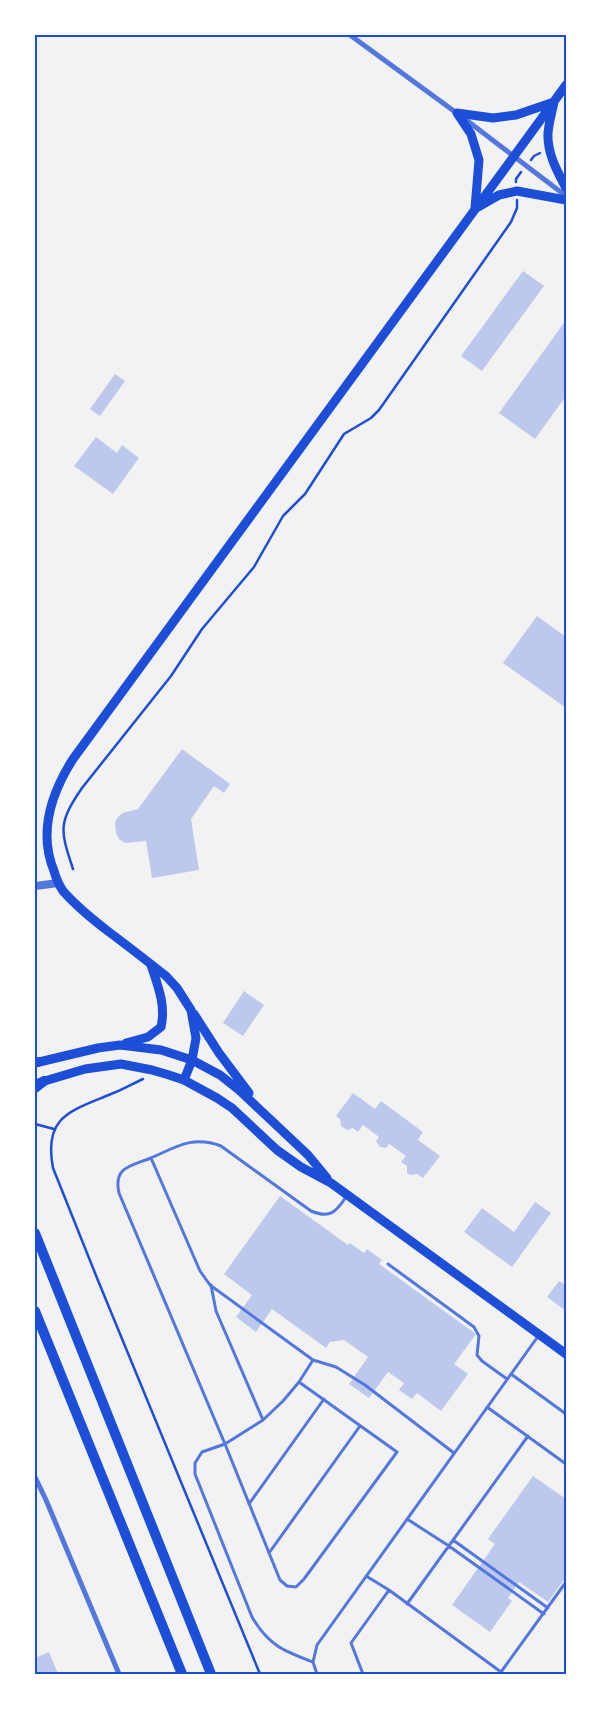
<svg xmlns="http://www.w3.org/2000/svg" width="601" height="1709" font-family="Manrope,sans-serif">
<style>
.building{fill:#bdc9ec}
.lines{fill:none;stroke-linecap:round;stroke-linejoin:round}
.path{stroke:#1d4ed8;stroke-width:2.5}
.service{stroke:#5277de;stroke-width:3}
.minor{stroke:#5277de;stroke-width:5}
.tertiary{stroke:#5277de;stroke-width:8}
.secondary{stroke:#1d4ed8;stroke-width:9}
.trunk{stroke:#1d4ed8;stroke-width:10}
.neatline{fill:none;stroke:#1d4ed8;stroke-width:2}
</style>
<rect width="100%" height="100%" fill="#f2f2f2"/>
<path class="building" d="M523,271L544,286L482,371L461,356Z
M566,320V396L535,439L499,413Z
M115,374L125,381L100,416L90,409Z
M96,437L117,453L122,445L139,458L113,494L74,466Z
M537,616L566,637V708L503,663Z
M182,749L230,784L224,793L214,786L191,819L199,870L152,878L146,841L125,843L119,839L116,833L115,822L118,817L123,813L138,809Z
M244,991L264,1005L243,1036L223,1023Z
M353,1093L375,1109L381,1101L423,1132L418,1140L440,1156L423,1178L417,1174L411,1175L407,1173V1166L401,1162L406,1156L389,1144L386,1148L380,1147L376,1141L379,1137L363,1125L358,1132L353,1128L347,1130L341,1126L340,1119L336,1116Z
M280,1196L348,1245L350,1243L364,1253L367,1249L382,1260L379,1264L476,1334L454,1364L468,1374L441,1411L417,1393L412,1399L399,1390L404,1383L388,1372L369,1398L349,1384L368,1357L344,1340L330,1342L326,1348L272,1309L256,1332L236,1317L252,1295L224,1274Z
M535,1202L551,1213L512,1267L464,1232L482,1208L514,1232Z
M559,1281L566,1285V1311L547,1297Z
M533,1476L566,1499V1577L548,1602L519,1582L508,1598L512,1601L490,1632L452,1605L495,1544L488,1539Z
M49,1652L58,1674H35V1658Z"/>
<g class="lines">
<path class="path" d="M531,160L534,156L540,153
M516,182V179L521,172
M73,869C60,830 58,823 82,788L171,676L202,629L254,567L283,516L305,494L344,434L371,418L379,410L511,222L517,208V200
M143,1079C132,1084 122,1090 111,1094C71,1111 43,1116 53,1168L97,1278L260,1674
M35,1124L54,1129"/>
<path class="service" d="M151,1158C131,1166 113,1167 119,1193L225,1444L280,1580L287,1586L296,1587L304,1579L397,1452L299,1382
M346,1197C336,1212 330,1219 311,1211L221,1146C193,1135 176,1147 151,1158L200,1271L210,1285L313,1360L336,1367L365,1385L454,1453
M388,1264L474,1327L479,1336L477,1355L482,1361L507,1379
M211,1285L216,1311L263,1420
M313,1360L299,1382L283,1401L263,1420L225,1444L202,1452L195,1463V1474L252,1617C269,1646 284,1651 313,1662
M511,1374L566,1414
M487,1407L566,1464
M249,1504L324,1399
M407,1519L449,1546L544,1614
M453,1540L548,1608
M269,1553L360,1426
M366,1576L389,1590L501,1672L566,1582
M407,1604L528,1436
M317,1674L313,1662L317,1645L539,1335
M363,1674L351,1643L389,1590"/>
<path class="minor" d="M350,35L458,114
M465,119L566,196
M35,1477L46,1500L119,1674"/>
<path class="tertiary" d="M35,886L58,883"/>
<path class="secondary" d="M457,113L493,118L516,115L554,102C552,112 549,122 548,133C547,153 557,171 566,188
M457,113L471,134L479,160L475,208
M478,207L499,195L517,191L566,200
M194,1014L219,1053L249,1093
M126,1043L148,1037L161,1027C166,1005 158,986 151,965
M35,1063L98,1048L120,1045L161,1050L192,1060L220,1075L239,1090L308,1155L327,1178
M184,1080L192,1060L196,1038L191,1010L177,988L166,976C147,961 128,946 109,932C92,919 77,907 63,891C59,885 56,878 54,871C38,832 52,792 73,759L566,85
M38,1083L85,1069L121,1064L152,1070L169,1075L184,1080L217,1098L232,1108L277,1150L301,1167L331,1183L566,1354"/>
<path class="trunk" d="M35,1062H38
M35,1088L44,1081
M35,1233L211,1674
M35,1311L182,1674"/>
</g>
<rect width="601" height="1709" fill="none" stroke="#ffffff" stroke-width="72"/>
<rect x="36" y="36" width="529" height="1637" class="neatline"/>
</svg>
